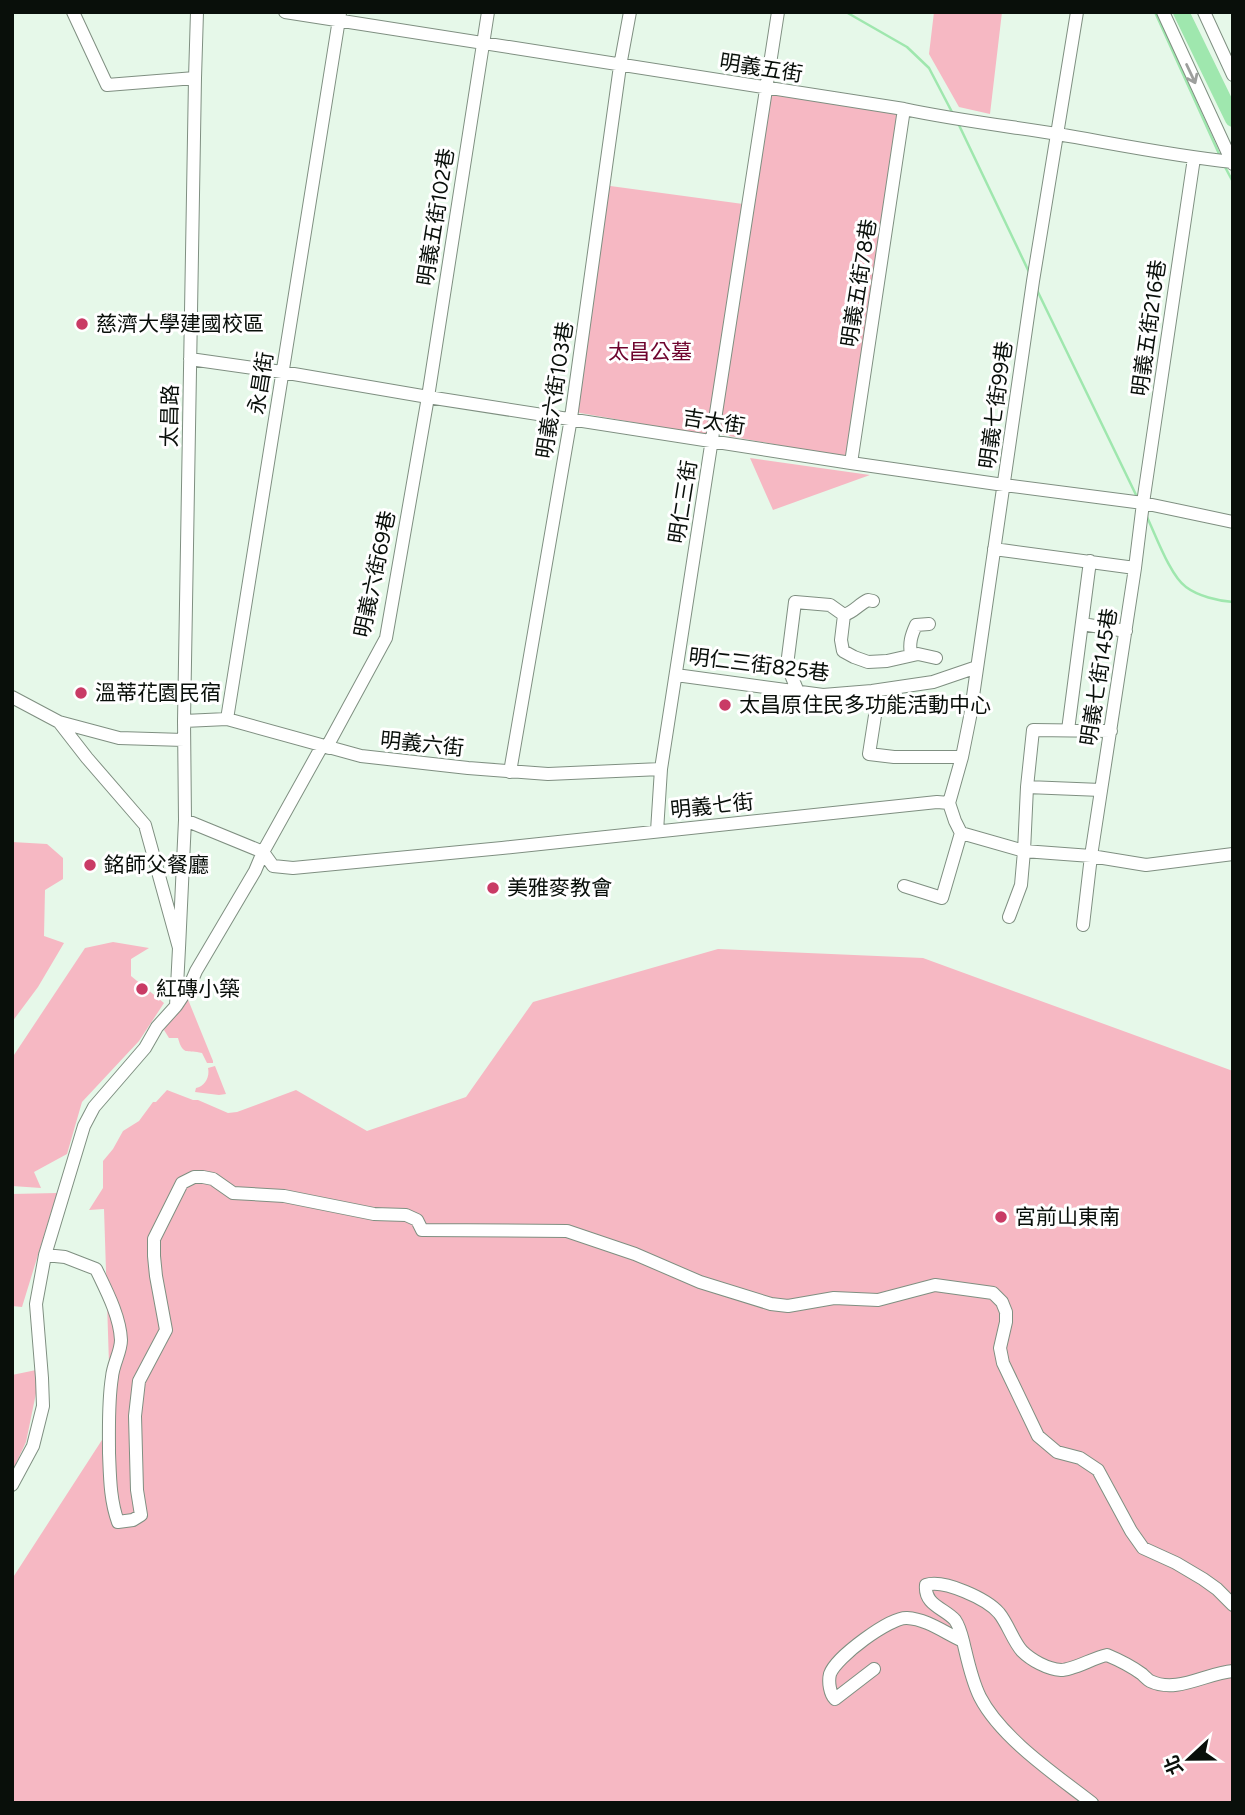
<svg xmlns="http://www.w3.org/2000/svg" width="1245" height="1815" font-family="Figtree,'Noto Sans TC',sans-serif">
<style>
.green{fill:#f6b8c3}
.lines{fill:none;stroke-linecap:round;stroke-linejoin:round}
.stream{stroke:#9fe7ae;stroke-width:2.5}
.river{stroke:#9fe7ae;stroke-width:16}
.minor-casing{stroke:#7f8f81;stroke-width:14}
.minor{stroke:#fff;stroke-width:12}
.oneway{stroke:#9d9f9d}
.poi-dot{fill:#c93b65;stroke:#fff;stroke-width:2.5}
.labels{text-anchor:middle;stroke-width:6;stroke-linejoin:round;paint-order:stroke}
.street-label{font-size:21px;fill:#090f0a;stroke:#fff}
.poi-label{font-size:21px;fill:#090f0a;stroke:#fff;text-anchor:start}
.park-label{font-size:21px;fill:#6e032d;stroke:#fff}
</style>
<rect width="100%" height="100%" fill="#e6f8e9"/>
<path class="green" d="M934,12H1002L990,114L959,107L929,54Z
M768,92L902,111L849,458L718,434Z
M603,185L743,204L711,436L569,411Z
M750,458L870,475L773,510Z
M12,842L47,844L63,858V879L45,890L44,936L64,943L38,987L12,1022Z
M113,942L149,948L131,959V976L164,1003L139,1041L82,1102L67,1154L34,1172L41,1188L12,1186V1058L85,948Z
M718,949L923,958L1233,1071V1803H12V1579L111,1426L104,1209L89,1210L103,1188V1161L113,1149L123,1131L139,1121L153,1102H156L167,1090L193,1100H198L228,1113L237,1112L296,1090L367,1131L466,1097L533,1002Z
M187,997L213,1061V1063H207L202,1053C188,1049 183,1057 178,1038H169L164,1030Z
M215,1066L226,1094L219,1095L195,1092L196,1088C205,1086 210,1077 208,1068Z
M57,1193L22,1307L12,1306V1194Z
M41,1369L26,1442L12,1472V1375Z"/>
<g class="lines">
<path class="stream" d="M846,12L907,47L929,68L953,114
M1155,12L1220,156
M958,123L1029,272
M1224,165L1233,182
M1036,288L1138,499
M1146,515C1155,533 1170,576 1186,587C1198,596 1218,601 1233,602"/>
<path class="river" d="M1181,12L1233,119"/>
<g class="minor-casing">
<path id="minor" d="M73,12L107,85L195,78
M285,12L904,109C955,120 1007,126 1058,134C1116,144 1174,156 1233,162
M1163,12L1233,164
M1204,12L1233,75
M190,359L282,372L428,397L851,463L1004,485L1143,503L1233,522
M851,463L904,109
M994,549L1135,568
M844,615L841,640L843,651L854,657L868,662L887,661L918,654L936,658
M1082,624L1126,631
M911,655C909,643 911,636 916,625L929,624
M676,675L823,695L872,691L933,682L977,667
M879,690L869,754L894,757H962
M798,692L787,665L795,602L830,605L844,615C854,612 859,604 868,600L873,601
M12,697L59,722L119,738L184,740
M227,719L340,13
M184,721L227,719L361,756L468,768L548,774L661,769
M1068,730L1090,561
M329,748V743L386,638L428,397L488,12
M510,772L571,418L620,66L630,12
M1027,787L1101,790
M949,803L962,757L970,717L1033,281L1077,12
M185,820L263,852L273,866L293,868L502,848L937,802L949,803L955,821L961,833L1024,851L1091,856L1146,865L1233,854
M657,831L661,769L778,12
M904,886L942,898L961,833
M1009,917L1021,885L1024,851L1027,787L1033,730L1111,731
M1083,925L1091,856L1135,568L1143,503L1194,158
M179,948L185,820L184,721L195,78L197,12
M176,1006L190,985L196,971L255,871L263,852L322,746
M45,1255L65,1257L96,1269C106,1290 120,1316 121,1340C121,1352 113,1364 112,1377C108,1402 109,1427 109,1453C110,1477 110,1500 118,1522L133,1520L141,1515L137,1490L135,1416L139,1381L166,1330L156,1276L154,1256V1239L182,1183L194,1177H203L213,1179L233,1193L284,1196L374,1214L406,1215L417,1220L422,1230L567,1231L635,1254L700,1282L771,1304L788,1306L834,1298L878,1300L935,1285L993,1293L1002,1302L1006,1312V1322L1000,1348L1003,1363L1038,1436L1057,1452L1080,1458L1098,1470L1131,1531L1143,1548L1176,1563L1203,1579L1217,1589L1233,1605
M12,1485L33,1446L43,1406L42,1378L36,1304L45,1255L84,1126L94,1107L145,1048L157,1027L176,1006L179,948L145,825L87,758L59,722
M874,1669L835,1699C830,1694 828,1682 830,1674C836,1657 890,1617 907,1618C927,1619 945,1633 963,1641
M1092,1803C1056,1775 1001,1738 980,1697C972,1681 968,1662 964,1645C962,1637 960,1627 955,1620C944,1608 924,1605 926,1585C944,1579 987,1599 999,1613C1008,1624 1013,1641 1022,1651C1031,1660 1047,1669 1061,1670C1073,1670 1093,1658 1107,1655C1119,1660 1131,1666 1142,1674C1145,1677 1147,1679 1150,1681C1177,1694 1206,1673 1233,1671"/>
</g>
<use href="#minor" class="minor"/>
</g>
<defs><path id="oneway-shaft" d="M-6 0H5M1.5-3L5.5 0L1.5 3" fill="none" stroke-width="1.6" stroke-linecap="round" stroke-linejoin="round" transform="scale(1.75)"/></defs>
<use class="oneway" href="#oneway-shaft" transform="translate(1191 74) rotate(65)"/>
<g class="poi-dot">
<circle cx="82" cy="324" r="7"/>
<circle cx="81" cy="693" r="7"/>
<circle cx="725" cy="705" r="7"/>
<circle cx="90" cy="865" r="7"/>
<circle cx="493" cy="888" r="7"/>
<circle cx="142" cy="989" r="7"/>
<circle cx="1001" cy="1217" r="7"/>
</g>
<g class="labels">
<g class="street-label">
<text transform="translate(761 68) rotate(9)" y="7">明義五街</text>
<text transform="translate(436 217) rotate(-81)" y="7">明義五街102巷</text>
<text transform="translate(859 283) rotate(-81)" y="7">明義五街78巷</text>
<text transform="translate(1149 328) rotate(-82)" y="7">明義五街216巷</text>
<text transform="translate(261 383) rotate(-81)" y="7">永昌街</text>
<text transform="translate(555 390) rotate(-81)" y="7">明義六街103巷</text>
<text transform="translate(996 405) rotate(-82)" y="7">明義七街99巷</text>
<text transform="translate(170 416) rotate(-89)" y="7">太昌路</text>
<text transform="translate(714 422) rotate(9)" y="7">吉太街</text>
<text transform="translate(683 502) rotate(-81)" y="7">明仁三街</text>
<text transform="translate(375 574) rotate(-78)" y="7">明義六街69巷</text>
<text transform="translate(759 665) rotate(7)" y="7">明仁三街825巷</text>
<text transform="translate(1099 677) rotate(-81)" y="7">明義七街145巷</text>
<text transform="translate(422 744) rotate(6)" y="7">明義六街</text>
<text transform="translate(712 806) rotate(-6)" y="7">明義七街</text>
</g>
<g class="poi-label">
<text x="96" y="331">慈濟大學建國校區</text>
<text x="95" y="700">溫蒂花園民宿</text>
<text x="739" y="712">太昌原住民多功能活動中心</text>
<text x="104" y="872">銘師父餐廳</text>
<text x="507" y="895">美雅麥教會</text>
<text x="156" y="996">紅磚小築</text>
<text x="1015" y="1224">宮前山東南</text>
</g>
<g class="park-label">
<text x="650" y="359">太昌公墓</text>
</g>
</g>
<rect width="1245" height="1815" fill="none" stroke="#090f0a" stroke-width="28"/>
<g transform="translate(1189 1759) rotate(248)" stroke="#ffffff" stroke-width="5" paint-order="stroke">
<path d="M0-5L12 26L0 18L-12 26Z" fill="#090f0a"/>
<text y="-10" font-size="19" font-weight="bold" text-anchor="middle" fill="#090f0a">北</text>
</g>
</svg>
